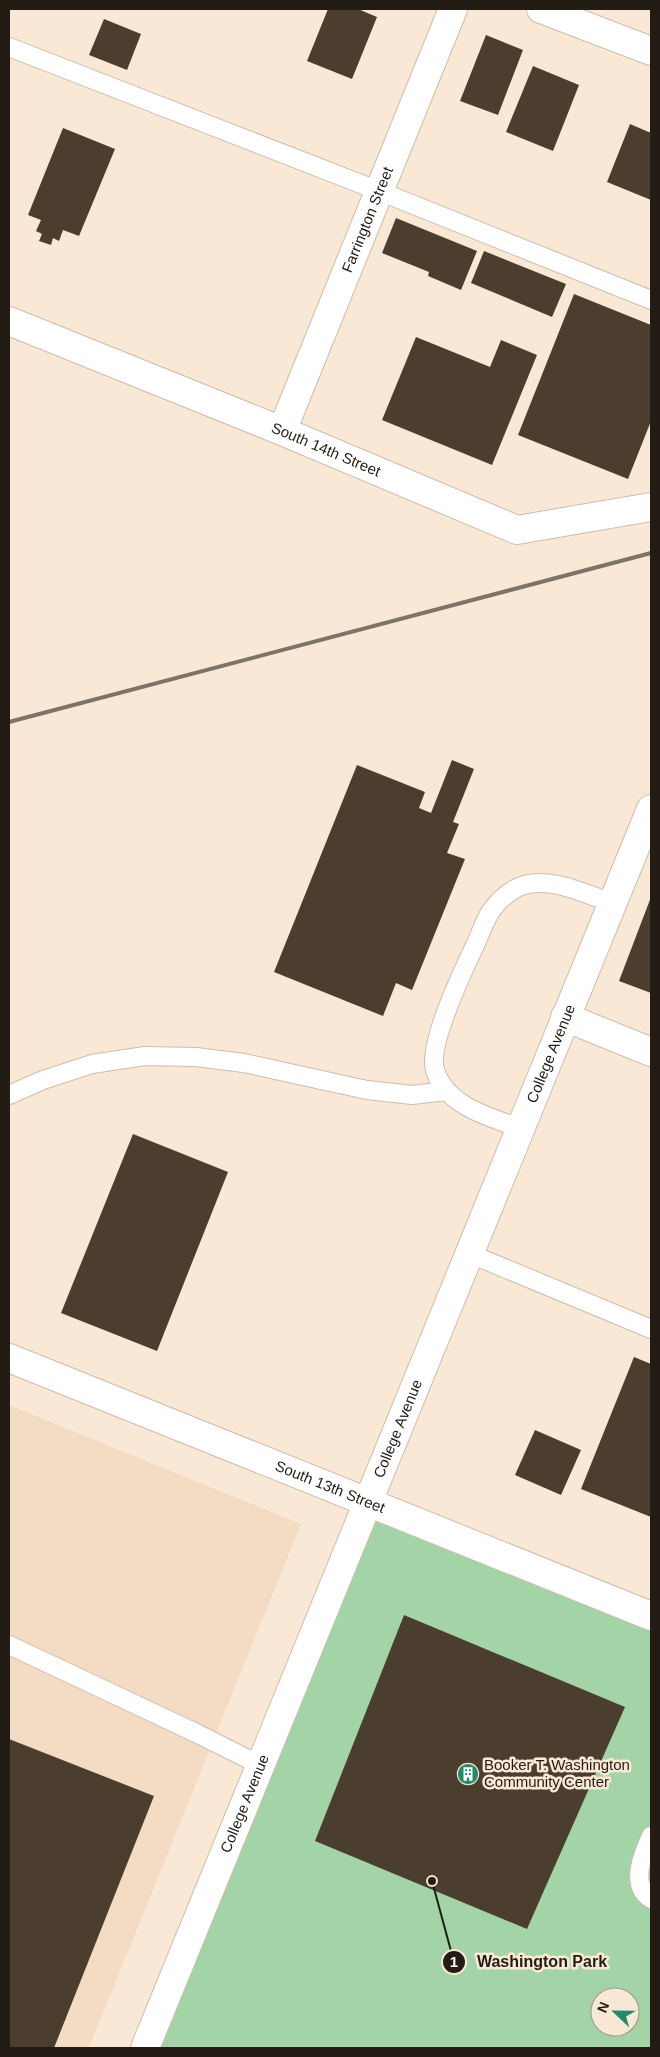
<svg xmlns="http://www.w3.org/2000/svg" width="660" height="2057" font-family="Arial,sans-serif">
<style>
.built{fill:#f3dcc3}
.green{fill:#a3d4a8;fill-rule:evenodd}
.building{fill:#4c3e2f}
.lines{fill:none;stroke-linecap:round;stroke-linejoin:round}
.lane-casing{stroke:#cebdab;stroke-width:20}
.street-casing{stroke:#cebdab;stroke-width:30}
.secondary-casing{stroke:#cebdab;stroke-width:30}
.lane{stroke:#fff;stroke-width:18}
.street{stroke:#fff;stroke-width:28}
.secondary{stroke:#fff;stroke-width:28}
.rail{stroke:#7e7367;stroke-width:4}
.labels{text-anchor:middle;stroke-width:5;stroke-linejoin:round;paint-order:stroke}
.street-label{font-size:15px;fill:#221c15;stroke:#fae8d6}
.poi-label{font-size:15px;fill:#221c15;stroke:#fae8d6;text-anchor:start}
.leader{fill:none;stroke:#221c15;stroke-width:2}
.callout-dot{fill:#221c15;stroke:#fae8d6;stroke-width:2}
.mark-label{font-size:15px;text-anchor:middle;font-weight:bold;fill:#fff}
.callout-label{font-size:16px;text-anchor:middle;font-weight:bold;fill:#221c15;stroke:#fae8d6;stroke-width:5;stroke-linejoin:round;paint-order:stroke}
</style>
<rect width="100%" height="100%" fill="#fae8d6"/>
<path class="built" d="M9,1405L301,1524L89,2048H9Z"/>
<path class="green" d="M367,1502L651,1617V2048H145ZM600,1997H630V2027H600Z"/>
<path class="building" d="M328,9H358L377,17L352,79L307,61Z
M104,19L141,34L127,70L89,55Z
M486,35L523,50L498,115L460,101Z
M533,66L579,85L553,151L506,132Z
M630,124L651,133V200L607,182Z
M63,128L115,149L79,236L63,230L59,241L53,238L51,245L39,241L42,234L36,231L41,220L28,215Z
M396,218L477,251L461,290L428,276L429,272L382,253Z
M484,251L566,284L552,317L471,283Z
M574,294L651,325V421L628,479L518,435Z
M416,337L490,367L501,340L537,355L492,465L382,420Z
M452,760L474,769L453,822L459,824L447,853L465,859L412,990L396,983L383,1016L274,972L357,765L425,792L419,808L431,813Z
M651,897V993L619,981Z
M133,1134L228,1172L157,1351L61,1313Z
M634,1357L651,1364V1517L581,1489Z
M535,1430L581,1450L561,1495L515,1475Z
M404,1615L625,1707L527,1929L315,1841Z
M9,1739L154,1796L54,2048H9Z"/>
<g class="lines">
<g class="lane-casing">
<path id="lane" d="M9,47L379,191L651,300
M9,1095L43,1080L92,1064L145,1056L196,1057L244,1063L367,1090L412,1095L447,1091
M520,1128C489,1117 446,1106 435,1070C427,1044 465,967 477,941C482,930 486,916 494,907C502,897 512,889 524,885C553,877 585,894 612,903
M468,1253L651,1329
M9,1645L196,1733L260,1765
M651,1836C643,1854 629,1885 651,1899"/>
</g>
<g class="street-casing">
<g id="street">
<path d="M541,9L651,51"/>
<path id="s1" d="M9,321L282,431L517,530L651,507"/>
<path id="s2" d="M282,431L453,9"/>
<path d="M565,1017L651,1052"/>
</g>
</g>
<g class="secondary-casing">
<g id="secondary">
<path id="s3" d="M9,1358L651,1616"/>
<path id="s4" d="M145,2048L651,809"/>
</g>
</g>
<use href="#lane" class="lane"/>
<use href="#street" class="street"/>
<use href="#secondary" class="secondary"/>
<path class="rail" d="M9,722L651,553"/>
</g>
<defs>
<g id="building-disc" transform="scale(1.125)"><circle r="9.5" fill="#248c68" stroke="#fae8d6"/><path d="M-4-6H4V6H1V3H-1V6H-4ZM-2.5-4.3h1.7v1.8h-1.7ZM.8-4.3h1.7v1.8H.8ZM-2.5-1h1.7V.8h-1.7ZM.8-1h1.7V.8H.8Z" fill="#fff"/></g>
</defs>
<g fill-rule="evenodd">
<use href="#building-disc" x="468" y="1774"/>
</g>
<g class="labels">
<g class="street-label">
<text dy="5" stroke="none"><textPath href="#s2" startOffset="228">Farrington Street</textPath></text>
<text dy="5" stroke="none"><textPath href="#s1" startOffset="342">South 14th Street</textPath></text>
<text dy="5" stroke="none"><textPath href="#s4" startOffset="1074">College Avenue</textPath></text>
<text dy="5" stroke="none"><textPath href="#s4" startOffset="669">College Avenue</textPath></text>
<text dy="5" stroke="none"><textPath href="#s3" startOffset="346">South 13th Street</textPath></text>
<text dy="5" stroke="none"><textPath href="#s4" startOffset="264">College Avenue</textPath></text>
</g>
<g class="poi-label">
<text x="484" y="1770">Booker T. Washington<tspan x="484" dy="17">Community Center</tspan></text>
</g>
</g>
<path class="leader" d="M432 1881L454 1962"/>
<g class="callout-dot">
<circle cx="432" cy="1881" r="5"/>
<circle cx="454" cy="1962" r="12"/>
</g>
<g class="mark-label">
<text x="454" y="1967">1</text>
</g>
<g class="callout-label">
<text x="542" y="1967">Washington Park</text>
</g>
<rect width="660" height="2057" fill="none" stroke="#221c15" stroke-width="20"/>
<g transform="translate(615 2012) rotate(292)"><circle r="24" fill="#fae8d6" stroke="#a49689"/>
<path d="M0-4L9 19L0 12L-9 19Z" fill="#248c68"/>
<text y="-8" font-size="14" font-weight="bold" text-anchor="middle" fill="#221c15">N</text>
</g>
</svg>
